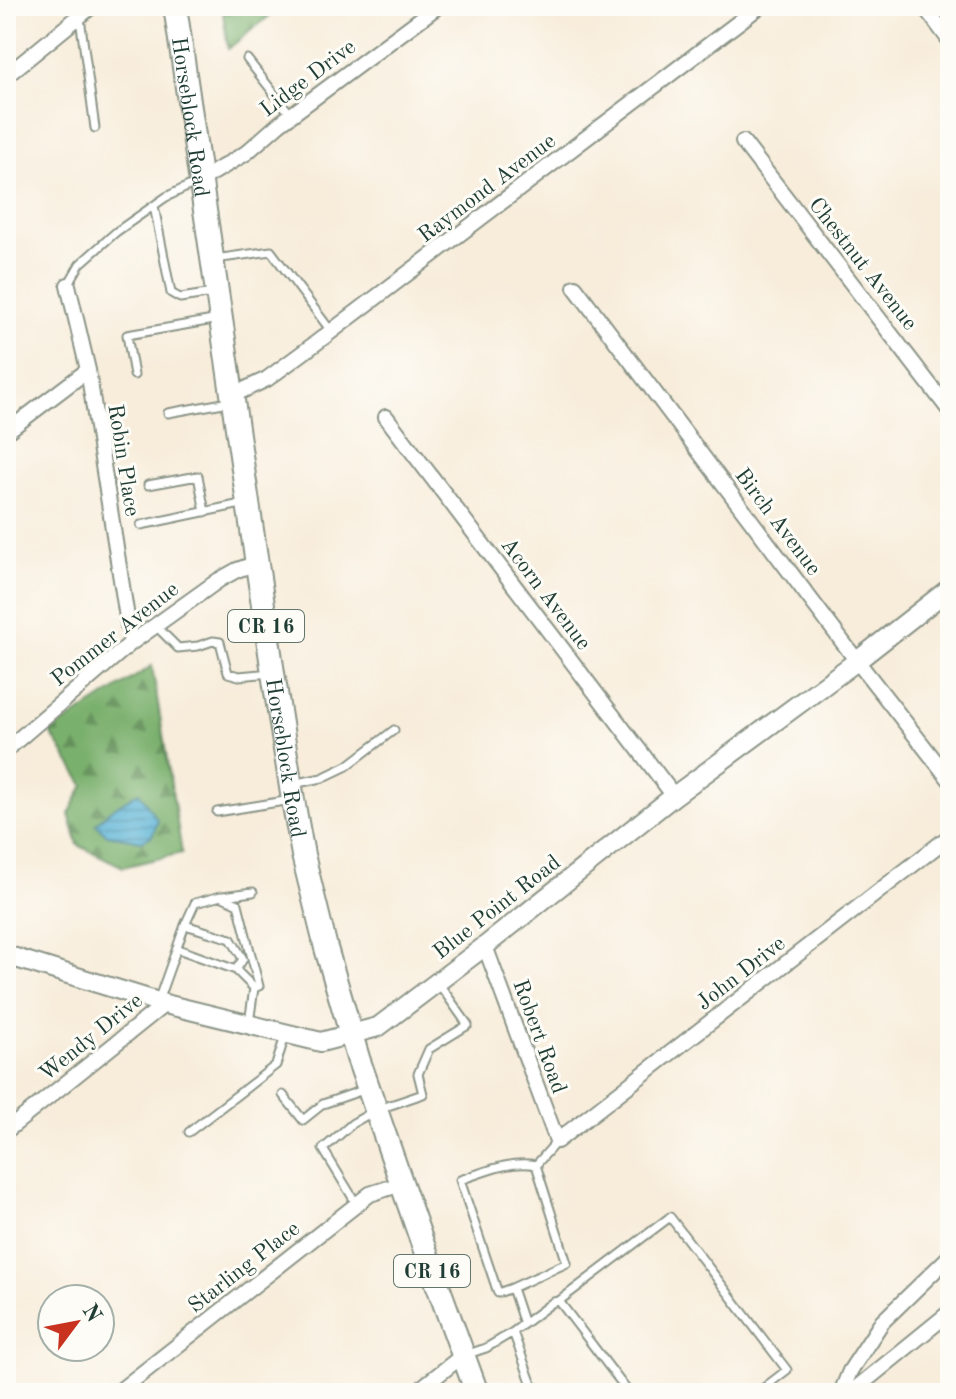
<svg xmlns="http://www.w3.org/2000/svg" width="956" height="1399" font-family="'Old Standard TT',serif">
<style>
.forest{fill:url(#forest-firs);stroke:#4c7650;stroke-width:2}
.water{fill:url(#water-rules);stroke:#3c7885;stroke-width:2}
.lines{fill:none;stroke-linecap:round;stroke-linejoin:round}
.service-casing{stroke:#8c9588;stroke-width:11}
.minor-casing{stroke:#8c9588;stroke-width:18}
.tertiary-casing{stroke:#8c9588;stroke-width:22}
.primary-casing{stroke:#8c9588;stroke-width:26}
.service{stroke:#fff;stroke-width:7}
.minor{stroke:#fff;stroke-width:14}
.tertiary{stroke:#fff;stroke-width:18}
.primary{stroke:#fff;stroke-width:22}
.labels{text-anchor:middle;stroke-width:6;stroke-linejoin:round;paint-order:stroke}
.shield{fill:#fdfcf7;stroke:#62766e;stroke-width:2}
.shield-label{font-size:20px;font-weight:bold;fill:#1f3d34}
.street-label{font-size:22px;fill:#1f3d34;stroke:#fdfcf7}
</style>
<defs>
<pattern id="forest-firs" width="22" height="20" patternUnits="userSpaceOnUse" patternTransform="scale(2)"><rect width="22" height="20" fill="#7ab06d"/><path d="M5 1l3.5 6h-7zM16 11l3.5 6h-7z" fill="#63905a"/></pattern>
<pattern id="water-rules" width="6" height="5" patternUnits="userSpaceOnUse" patternTransform="scale(2)"><rect width="6" height="5" fill="#58b2d6"/><path d="M0 2.5h6" fill="none" stroke="#4892ae"/></pattern>
</defs>
<rect width="100%" height="100%" fill="#fdfcf7"/>
<filter id="ink" filterUnits="userSpaceOnUse"><feTurbulence type="fractalNoise" baseFrequency=".0125" numOctaves="2"/><feDisplacementMap in="SourceGraphic" scale="16" xChannelSelector="R" yChannelSelector="G"/><feConvolveMatrix kernelMatrix="1 2 1 2 8 2 1 2 1" color-interpolation-filters="sRGB"/></filter>
<filter id="wash" filterUnits="userSpaceOnUse"><feTurbulence type="fractalNoise" baseFrequency=".006" numOctaves="4" result="noise"/><feDisplacementMap in="SourceGraphic" scale="32" xChannelSelector="R" yChannelSelector="G"/><feGaussianBlur stdDeviation="1.8" result="paint"/><feColorMatrix in="noise" values="0 0 0 0 0 0 0 0 0 0 0 0 0 0 0 0 0 1.4 0 .05"/><feComposite in="paint" operator="in"/></filter>
<g filter="url(#wash)">
<rect width="100%" height="100%" fill="#f8eddb"/>
<path class="forest" d="M222,6H282L228,49Z
M152,666L182,853L123,867L78,845L69,814L84,785L50,732Z"/>
<path class="water" d="M139,792L158,821L152,836L142,841L107,835L96,824L108,812Z"/>
</g>
<g filter="url(#ink)">
<g class="lines">
<g class="service-casing">
<path id="service" d="M80,18L95,128
M247,59L291,115
M154,206L171,293L180,298L214,293
M215,259L271,251L331,331
M68,285L80,264L116,232L166,197L195,183
M134,375L127,335L219,319
M168,413L229,402
M148,485L198,476L205,512
M141,525L246,503
M156,626L178,648L198,646L213,641L220,642L228,673L239,676L271,673
M293,784L322,778L347,766L394,730
M217,812L291,800
M223,896L253,892
M185,925L231,939L243,959L236,970
M178,949L236,970L254,988
M158,1001L185,925L195,903L221,896L238,904L259,986L254,988L249,1023
M283,1095L303,1120L323,1104L366,1089
M189,1132L276,1065L285,1036
M356,1203L323,1149L353,1123L376,1110L423,1094L418,1074L429,1049L468,1025L439,984
M512,1288L567,1263L536,1165
M559,1301L670,1217L787,1370L757,1393
M524,1324L512,1288L498,1293L460,1180C485,1172 509,1160 536,1165L557,1141
M513,1332L553,1302L559,1301L629,1393
M468,1354L486,1348L513,1332L535,1393"/>
</g>
<g class="minor-casing">
<path id="minor" d="M924,6L950,41
M6,76L92,6
M743,142L950,411
M201,180L246,153L279,124L438,6
M68,285L88,370L131,643
M575,287L857,661L950,780
M233,395L267,379L316,343L760,6
M386,417L674,796
M6,432L88,370
M6,750L131,643L219,580L237,570L257,563
M485,946L557,1141L950,836
M6,1131L165,1004
M117,1393L370,1194L401,1184
M415,1393L462,1356
M841,1393L850,1371L882,1322L950,1256
M853,1393L859,1386L950,1312"/>
</g>
<g class="tertiary-casing">
<path id="tertiary" d="M6,955L165,1004L321,1042L378,1027L485,946L674,796L857,661L950,588"/>
</g>
<g class="primary-casing">
<g id="primary">
<path id="s1" d="M175,6L273,673L293,800L303,855L326,948L358,1058L422,1242L477,1393"/>
</g>
</g>
<use href="#service" class="service"/>
<use href="#minor" class="minor"/>
<use href="#tertiary" class="tertiary"/>
<use href="#primary" class="primary"/>
</g>
</g>
<g class="labels">
<g class="shield">
<rect x="228" y="610" width="76" height="32" rx="6"/>
<rect x="394" y="1255" width="76" height="32" rx="6"/>
</g>
<g class="shield-label">
<text x="266" y="633">CR 16</text>
<text x="432" y="1278">CR 16</text>
</g>
<g class="street-label">
<text transform="translate(307 77) rotate(-37)" y="8">Lidge Drive</text>
<text dy="8" stroke="none"><textPath href="#s1" startOffset="112">Horseblock Road</textPath></text>
<text transform="translate(486 187) rotate(-37)" y="8">Raymond Avenue</text>
<text transform="translate(864 263) rotate(52)" y="8">Chestnut Avenue</text>
<text transform="translate(125 460) rotate(81)" y="8">Robin Place</text>
<text transform="translate(779 521) rotate(53)" y="8">Birch Avenue</text>
<text transform="translate(547 593) rotate(53)" y="8">Acorn Avenue</text>
<text transform="translate(114 633) rotate(-38)" y="8">Pommer Avenue</text>
<text dy="8" stroke="none"><textPath href="#s1" startOffset="760">Horseblock Road</textPath></text>
<text transform="translate(496 906) rotate(-38)" y="8">Blue Point Road</text>
<text transform="translate(740 972) rotate(-38)" y="8">John Drive</text>
<text transform="translate(90 1036) rotate(-39)" y="8">Wendy Drive</text>
<text transform="translate(541 1036) rotate(70)" y="8">Robert Road</text>
<text transform="translate(243 1266) rotate(-38)" y="8">Starling Place</text>
</g>
</g>
<rect width="956" height="1399" fill="none" stroke="#fdfcf7" stroke-width="32"/>
<g transform="translate(76 1323) rotate(58)"><circle r="38" fill="#fdfcf7" stroke="#a4b0a9" stroke-width="2"/>
<path d="M0-6L14 30L0 20L-14 30Z" fill="#c8321e"/>
<text y="-12" font-size="22" font-weight="bold" text-anchor="middle" fill="#1f3d34">N</text>
</g>
</svg>
